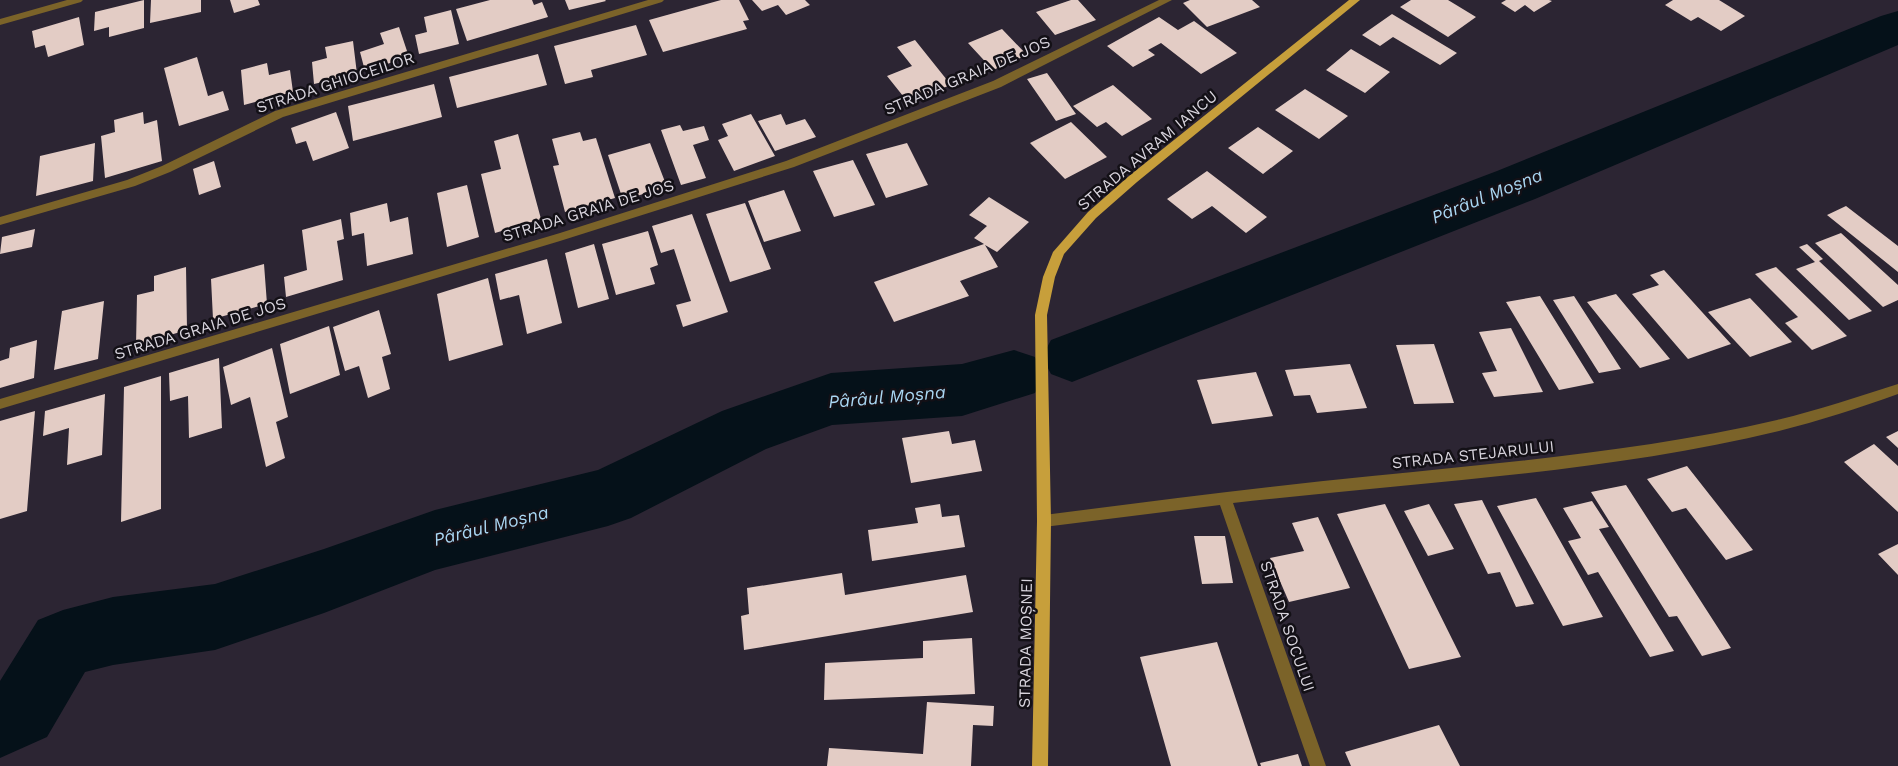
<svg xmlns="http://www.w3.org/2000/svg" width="1898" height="766" font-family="'Work Sans',sans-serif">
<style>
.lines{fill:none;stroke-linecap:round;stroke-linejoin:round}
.river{fill:#051119;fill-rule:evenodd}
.building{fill:#e3ccc5}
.minor{fill:#7b6329;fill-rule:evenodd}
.major{fill:#c79f3b;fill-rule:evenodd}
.labels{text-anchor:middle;stroke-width:5;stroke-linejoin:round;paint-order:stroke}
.street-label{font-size:16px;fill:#d8d4dd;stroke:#131016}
.water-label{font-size:18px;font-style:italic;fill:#aad7f3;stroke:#131016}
</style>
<rect width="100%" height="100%" fill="#2c2533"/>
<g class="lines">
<path class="river" d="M1898,11V45L1535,199L1072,382L1051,374L1042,357L1051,340L1497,171L1881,16Z
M1014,350L1035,357L1044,375L1035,393L962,416L832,425L766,449L631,518L608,526L435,570L324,613L215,650L113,665L85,672L47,737L0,758V681L38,620L63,610L113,597L215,584L324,549L435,510L598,470L722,411L831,373L962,364Z"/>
</g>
<path class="building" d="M144,0V28L109,37V27L94,31L95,12Z
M151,0H201V12L150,23Z
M230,0H258L260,5L234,13Z
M490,0H532L534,5L542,2L548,17L467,41L456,9Z
M565,0H605L606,1L569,10Z
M721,0H739L749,20L743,21L747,29L663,52L649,20Z
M752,0H805L810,5L786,15L778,5L762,11Z
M1071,0H1078L1096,20L1055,35L1036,12Z
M1190,0H1252L1260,7L1207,27L1183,3Z
M1411,0H1448L1476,17L1448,37L1400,7Z
M1506,0H1549L1552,1L1534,12L1525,5L1515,12L1501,3Z
M1673,0H1719L1745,16L1721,31L1698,17L1691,21L1665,5Z
M451,10L459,44L419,54L415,35L427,32L424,17Z
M1392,14L1457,53L1440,65L1393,37L1380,46L1362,35Z
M79,17L84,45L48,57L45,45L35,48L32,31Z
M1159,17L1178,30L1194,21L1237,53L1201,74L1161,43L1148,50L1155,55L1133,67L1107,46Z
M636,25L647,55L591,70L593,77L565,84L554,46Z
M399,27L409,57L365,71L360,52L384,44L380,33Z
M1002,29L1027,55L993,70L968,43Z
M915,40L951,85L907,101L887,76L912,66L897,47Z
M353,41L357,74L314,84L312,62L327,58L325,47Z
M1351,49L1390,72L1365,93L1326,70Z
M538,54L547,85L457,108L449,77Z
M197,57L208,96L223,91L229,110L179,126L164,68Z
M267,63L269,75L290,70L293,92L244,105L241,70Z
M1047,73L1076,114L1056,121L1027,79Z
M434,84L442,117L353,141L348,106Z
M1113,85L1152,119L1122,136L1106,122L1097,127L1073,106Z
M1305,89L1348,116L1319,139L1275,110Z
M143,112L144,124L157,120L162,161L105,178L101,136L115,132L114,120Z
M336,112L349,148L313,161L306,141L296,144L291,128Z
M751,114L775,156L734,171L718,140L728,136L722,124Z
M781,114L786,125L805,119L816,137L775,151L758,121Z
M1071,122L1107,157L1065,179L1030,143Z
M680,125L683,131L704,126L709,140L693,145L706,178L681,185L661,130Z
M1258,127L1293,151L1263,174L1228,148Z
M580,132L583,141L596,138L615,198L565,212L553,166L559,165L552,139Z
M518,134L541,219L495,233L481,174L501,169L494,141Z
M95,143L93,181L36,196L40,156Z
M650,143L667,187L623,200L608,155Z
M907,143L928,185L886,198L866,154Z
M853,160L875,205L834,217L813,171Z
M214,161L221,187L199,195L193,169Z
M1207,171L1267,217L1246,233L1212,206L1192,219L1167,199Z
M467,185L479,237L447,247L437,193Z
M784,190L801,231L764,242L748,201Z
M989,197L1029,222L997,252L985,245L998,267L960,281L969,296L894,322L874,282L984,244L974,238L987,226L969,215Z
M387,203L390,222L408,217L413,254L367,266L364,233L352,236L350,213Z
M745,203L771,269L730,282L706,214Z
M1846,206L1898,246V272L1827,215Z
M692,214L728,312L683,327L676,305L691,301L674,249L661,253L652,226Z
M341,219L344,239L337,241L343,280L286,297L284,277L307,270L302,230Z
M35,229L32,247L0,254L2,237Z
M648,231L658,265L650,268L655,284L616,295L602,244Z
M1841,233L1898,285V300L1883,307L1815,243Z
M594,244L609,299L578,308L565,253Z
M1807,244L1823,259L1819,261L1872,311L1849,320L1796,269L1815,262L1799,247Z
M547,259L562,323L527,334L519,295L500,300L495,274Z
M264,264L267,304L213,319L211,279Z
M186,267L187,330L136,345L137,295L154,291V276Z
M1776,267L1847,336L1812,350L1785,323L1798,317L1755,274Z
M1664,270L1731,344L1688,359L1632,294L1659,285L1650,275Z
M488,278L503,345L449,361L437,294Z
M1616,294L1670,359L1640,368L1587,302Z
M1540,296L1594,383L1559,390L1506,302Z
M1574,296L1621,369L1599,373L1553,300Z
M1750,298L1792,342L1750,357L1708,312Z
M104,301L98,359L54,370L62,311Z
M379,310L391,354L382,357L390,389L368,398L359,366L345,371L333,327Z
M329,326L340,375L290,394L280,344Z
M1511,328L1543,392L1494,397L1482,373L1497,371L1479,332Z
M37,340L34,378L0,388V361L9,358L10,348Z
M1434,344L1454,403L1414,404L1396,345Z
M272,348L288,417L276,422L285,458L266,467L250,397L231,405L223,367Z
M219,358L222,428L189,438L188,396L170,401L169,373Z
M1350,364L1367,408L1317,413L1310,395L1294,396L1285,370Z
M1256,372L1273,416L1212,424L1197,380Z
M161,376V509L121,522L124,387Z
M105,394L102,455L67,465L69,428L43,436L45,411Z
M35,411L27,511L0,519V421Z
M949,431L952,444L975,440L982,471L911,483L902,438Z
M1898,431V448L1886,437Z
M1874,444L1898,466V512L1844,462Z
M1687,466L1753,550L1726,560L1686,508L1672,512L1647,479Z
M1626,485L1731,648L1702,656L1677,616L1669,617L1591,492Z
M1536,498L1603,617L1563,626L1497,506Z
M1482,500L1534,604L1516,607L1500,572L1488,574L1454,504Z
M1592,501L1609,527L1599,529L1674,651L1650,657L1598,572L1588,575L1568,541L1581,538L1563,508Z
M940,504L942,517L959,515L965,547L872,561L868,530L918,523L915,508Z
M1385,504L1461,657L1409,669L1337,514Z
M1429,504L1454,549L1428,556L1404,511Z
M1318,517L1350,588L1289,602L1270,558L1304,551L1292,523Z
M1194,536H1225L1233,583L1202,584Z
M1898,544V575L1878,554Z
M842,573L845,595L966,575L973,612L744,650L741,616L749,614L747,588Z
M972,638L975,694L824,700L825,663L923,658V641Z
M1217,642L1258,766H1171L1140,657Z
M927,702L994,706L993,726L973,725L971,766H827L829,748L923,754Z
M1439,725L1460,766H1351L1345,752Z
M1298,754L1302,766H1261L1260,763Z"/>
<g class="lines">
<path class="minor" d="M67,0H83L81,2L0,25V19Z
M648,0H664L662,2L283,117L170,172L135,186L0,225V217L127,180L162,166L275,111Z
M1159,0H1172L1001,87L794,167L560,241L0,409V399L560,233L786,161L993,81Z
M1898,384V394C1859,408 1819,421 1779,431C1601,474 1415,482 1233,503L1326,766H1310L1220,505L1044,527L1039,525L1037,521L1039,517L1044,515C1154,501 1262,487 1372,476C1508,462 1644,451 1777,420C1818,410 1858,397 1898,384Z"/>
<path class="major" d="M1349,0H1360L1137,182L1096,218L1064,254L1055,277L1047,315L1051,521L1048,766H1032L1037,521L1035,315L1043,277L1053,252L1088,212L1129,176Z"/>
</g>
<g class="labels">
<g class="street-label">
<text transform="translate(967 75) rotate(-23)" y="6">STRADA GRAIA DE JOS</text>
<text transform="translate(335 82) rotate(-18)" y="6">STRADA GHIOCEILOR</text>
<text transform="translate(1147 150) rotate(-40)" y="6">STRADA AVRAM IANCU</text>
<text transform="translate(588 210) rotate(-17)" y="6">STRADA GRAIA DE JOS</text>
<text transform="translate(200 328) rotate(-17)" y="6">STRADA GRAIA DE JOS</text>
<text transform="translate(1473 454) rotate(-6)" y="6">STRADA STEJARULUI</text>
<text transform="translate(1288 626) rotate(71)" y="6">STRADA SOCULUI</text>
<text transform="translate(1025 643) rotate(-89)" y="6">STRADA MOȘNEI</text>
</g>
<g class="water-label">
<text transform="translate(1487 196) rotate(-22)" y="6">Pârâul Moșna</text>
<text transform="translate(887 397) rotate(-5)" y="6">Pârâul Moșna</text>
<text transform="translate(491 526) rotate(-14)" y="6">Pârâul Moșna</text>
</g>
</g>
</svg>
